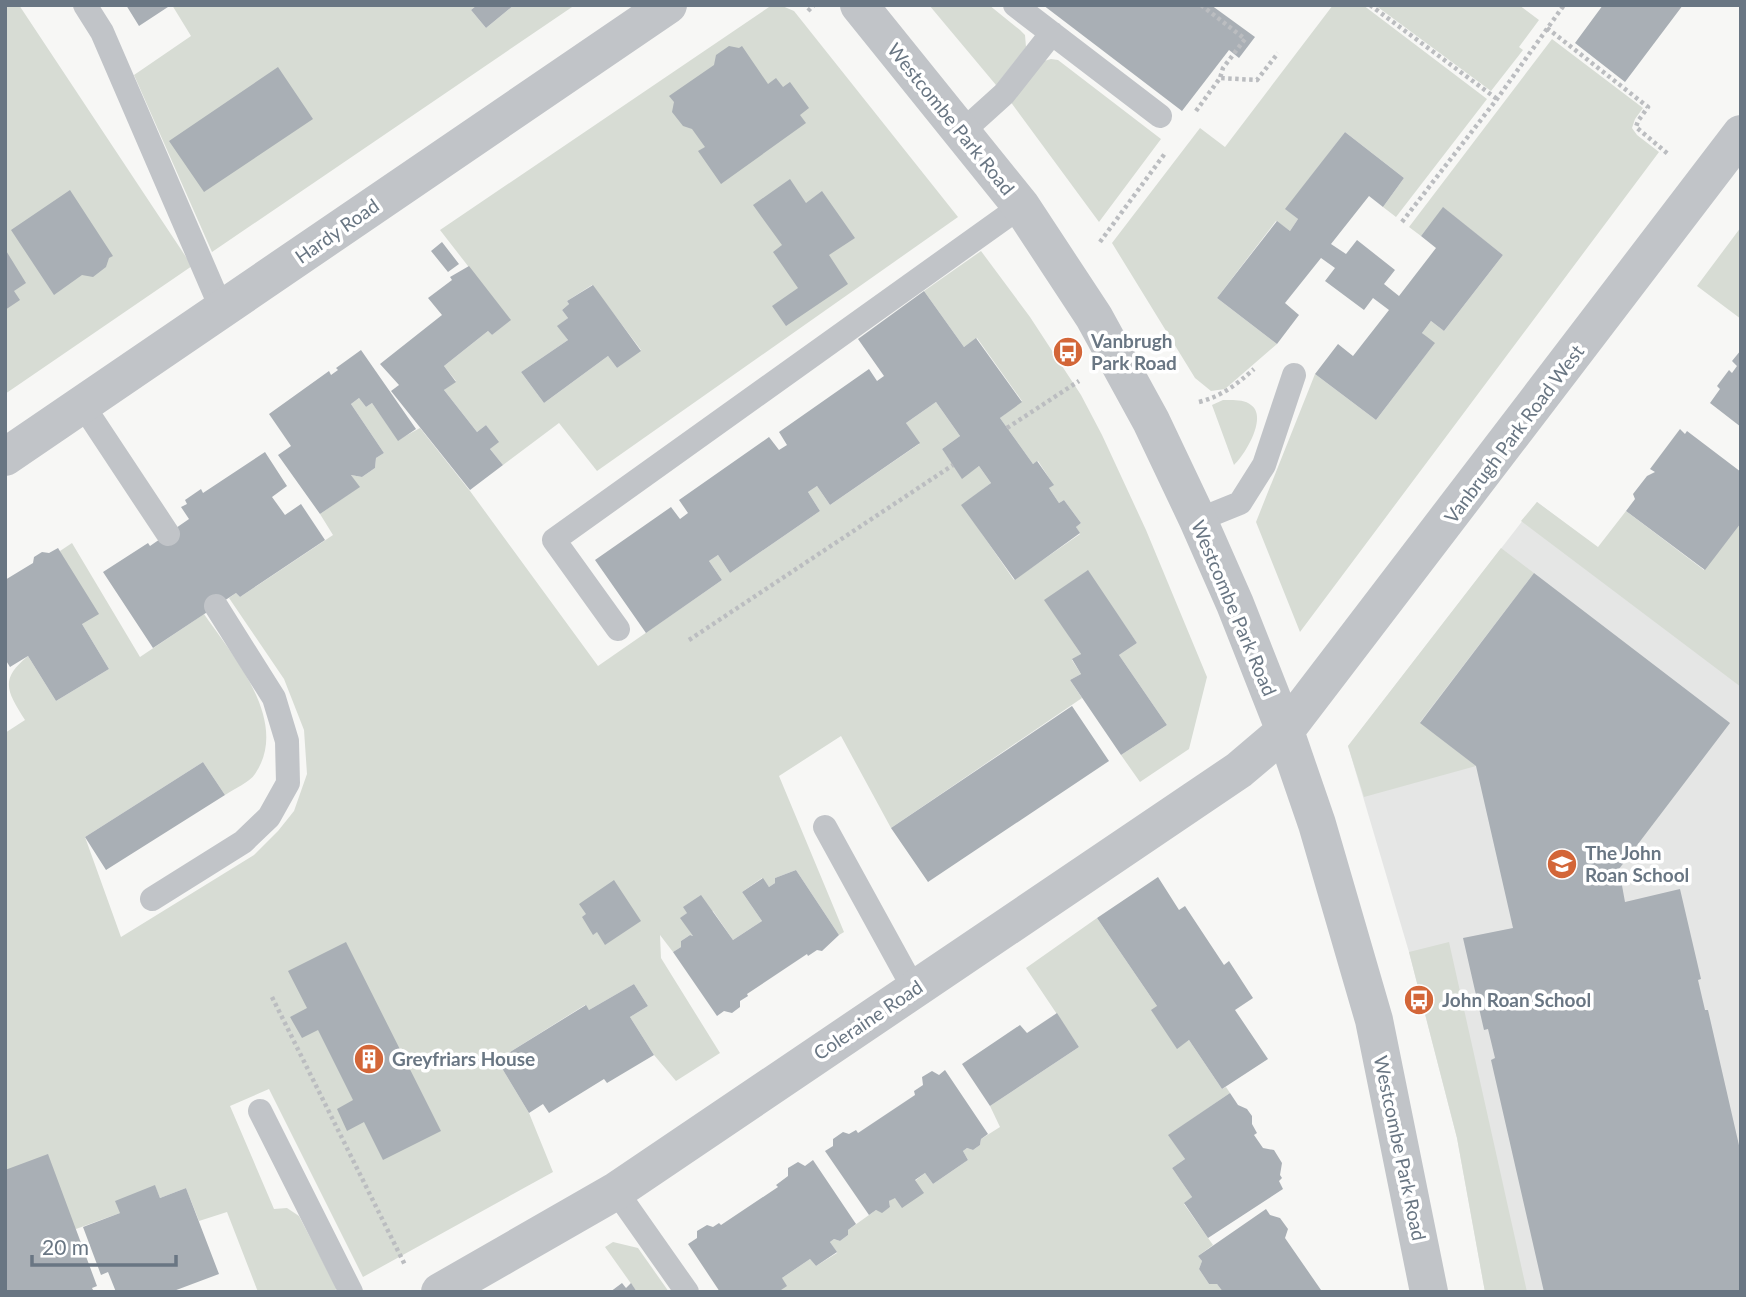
<svg xmlns="http://www.w3.org/2000/svg" width="1746" height="1297" font-family="Lato,sans-serif">
<style>
.built{fill:#e5e6e5}
.green{fill:#d7dcd4;fill-rule:evenodd}
.building{fill:#a9afb5}
.lines{fill:none;stroke-linecap:round;stroke-linejoin:round}
.path{stroke:#bbbdc0;stroke-width:4.5;stroke-dasharray:3.5 3.5;stroke-linecap:butt}
.service{stroke:#c1c4c8;stroke-width:24}
.minor{stroke:#c1c4c8;stroke-width:38}
.labels{text-anchor:middle;stroke-width:7;stroke-linejoin:round;paint-order:stroke}
.street-label{font-size:19px;fill:#697683;stroke:#fff}
.poi-label{font-size:19px;font-weight:bold;fill:#697683;stroke:#fff;text-anchor:start}
</style>
<rect width="100%" height="100%" fill="#f7f7f5"/>
<path class="built" d="M1537,502L1732,649H1741V1292H1485L1457,1138L1409,952L1348,746Z"/>
<path class="green" d="M5,5H19L192,266L5,394Z
M172,5H477L471,10L486,28L514,5H575L212,252L134,75L191,36Z
M772,5H780L794,11L958,217L597,471L559,423L503,465L490,449L498,442L486,425L477,432L444,390L456,381L444,366L488,331L492,335L510,320L440,230ZM592,285L641,350L617,368L608,356L544,403L521,372L568,340L558,326L568,318L562,310L569,304L567,301Z
M929,5H989L1020,30L1025,35L1026,47L996,85Z
M1333,5H1363L1487,99L1396,217L1383,207L1404,178L1345,132L1286,209L1298,219L1290,231L1276,221L1217,298L1277,344L1225,389L1211,391L1195,378L1112,243L1200,128L1225,147Z
M1375,5H1519L1539,20L1519,47L1523,50L1491,91Z
M1552,39L1643,108L1635,119L1632,128L1637,135L1659,152L1300,632L1256,522L1315,374L1376,420L1434,344L1422,333L1431,321L1444,331L1503,255L1443,208L1421,236L1409,227Z
M1051,59L1058,60L1161,139L1099,222L1010,101L1044,61Z
M1741,227V319L1697,286Z
M981,251L1030,317L1081,395L1102,435L1146,530L1207,677L1189,749L1140,782L1121,755L1167,725L1119,655L1137,643L1087,571L1045,600L1081,654L1072,660L1081,674L1070,680L1082,698L891,828L841,736L779,776L844,932L839,935L796,870L775,878V883L769,887L762,878L742,892L762,921L733,940L713,911L687,913L681,918L693,936L690,935L681,941V947L673,952L660,935L661,958L720,1053L676,1081L654,1055L630,1017L648,1006L634,984L589,1010L585,1005L497,1060L529,1113L553,1172L363,1277L269,1089L230,1106L274,1209L287,1208L299,1216L337,1289L331,1292H258L227,1212L199,1221L186,1188L160,1198L155,1186L120,1213L76,1229L5,1170V733L25,720C6,690 0,679 28,656L56,701L109,669L82,624L60,551L72,543L140,657L204,614C232,655 291,721 255,774C250,782 234,789 225,795L203,762L85,837L121,937L254,855L278,831L294,811L307,774L304,730L284,679L229,598L236,593L240,597L333,535L320,514L359,487L351,475L362,477L375,468L376,458L384,453L351,404L359,398L366,407L372,403L398,440L420,428L470,491L598,666L722,580L709,561L718,555L730,573L820,511L808,492L817,486L830,505L919,444L906,423L936,402L960,436L942,449L962,478L979,466L991,483L962,505L1014,580L1080,534L1076,527L1081,523L1064,500L1059,503L1049,488L1053,484L1038,461L1033,464L1000,418L1022,401L977,338L964,347L924,291Z
M1223,400C1232,400 1244,399 1251,405C1268,417 1245,455 1234,465L1212,405Z
M1537,502L1598,547L1626,511L1704,570L1741,523V687L1521,521Z
M1501,548L1534,573L1420,722L1476,766L1364,797L1348,746Z
M1097,918L1157,1006L1177,1048L1189,1040L1222,1089L1226,1087L1230,1093L1169,1135L1185,1159L1172,1168L1192,1197L1184,1204L1213,1245L1198,1256L1202,1261L1199,1269L1209,1284H1217L1223,1292H778L782,1278L810,1259L816,1266L837,1253L830,1242L834,1239L840,1241L848,1235V1230L876,1210L882,1212L890,1207L889,1201L925,1173L933,1184L968,1160L963,1151L967,1148L973,1150L980,1145L981,1139L1000,1127L990,1106L1079,1047L1026,968Z
M1449,942L1527,1292H1485L1457,1138L1409,952Z
M613,1242L638,1248L669,1292H637L605,1247Z"/>
<path class="building" d="M126,5H171L139,26Z
M477,5H514L486,28L471,10Z
M1043,5H1211L1255,37L1239,58L1229,50L1182,111Z
M1603,5H1683L1625,82L1575,43Z
M729,46L739,48L742,46L768,84L776,78L783,87L790,82L809,108L800,115L806,123L721,184L698,151L705,147L692,129L683,126L672,112L674,102L669,96L714,65L716,55Z
M278,67L313,119L204,192L169,141Z
M1345,132L1404,178L1383,207L1369,196L1331,244L1346,254L1357,240L1395,270L1384,284L1399,296L1436,248L1421,236L1443,207L1503,255L1444,331L1431,321L1422,333L1435,343L1376,420L1315,374L1338,344L1353,356L1389,310L1373,298L1364,310L1325,281L1335,268L1321,258L1285,303L1299,315L1277,344L1217,298L1277,221L1290,231L1298,219L1285,209Z
M790,179L806,203L822,191L855,238L829,255L848,284L786,326L772,306L798,288L773,252L782,245L753,205Z
M70,190L113,256L109,258L106,267L93,277L82,275L54,295L11,230Z
M442,242L459,264L448,272L431,251Z
M5,249L26,283L14,291L20,300L5,310Z
M469,266L511,320L492,335L488,331L444,366L456,382L444,390L477,432L486,425L499,442L490,449L503,465L470,490L391,391L399,385L380,364L442,315L428,298L452,280L450,277Z
M593,285L641,351L617,368L608,356L544,403L521,372L568,340L557,326L568,318L562,310L569,304L567,301Z
M924,291L964,347L976,338L1022,402L1000,418L1033,464L1037,461L1054,485L1049,488L1059,503L1064,500L1081,523L1076,527L1080,533L1015,580L961,505L991,483L979,466L962,479L942,449L960,436L936,402L906,423L920,443L830,505L817,486L808,492L820,511L730,573L718,555L709,561L722,580L646,633L595,560L671,507L680,519L688,513L679,500L769,437L779,450L787,445L779,432L869,369L877,381L884,376L858,339Z
M361,350L416,429L398,441L372,403L366,407L359,398L351,404L384,453L376,458L375,468L362,477L351,475L360,487L320,514L278,455L291,446L269,414L329,371L331,375L338,370L336,368Z
M1741,350V427L1710,403L1720,389L1717,386L1729,370L1732,373L1737,366L1732,361Z
M1680,429L1685,434L1687,431L1741,472V523L1705,570L1626,511L1635,499L1633,494L1647,476L1655,472L1650,469Z
M265,452L287,486L272,497L285,515L301,504L325,540L240,597L236,593L153,648L103,572L148,543L150,546L189,519L181,507L187,504L185,500L201,489L203,493Z
M58,548L99,614L82,624L109,669L56,701L28,656L10,667L5,659V580L33,563L34,557L42,552L49,553Z
M1088,570L1137,643L1119,655L1167,725L1121,755L1070,680L1081,674L1072,659L1081,654L1044,600Z
M1534,573L1730,723L1619,869L1625,902L1680,889L1701,979L1698,980L1705,1010H1708L1741,1154V1292H1544L1491,1060L1495,1058L1488,1029L1484,1030L1463,938L1513,928L1476,766L1420,723Z
M1072,706L1109,761L928,882L891,828Z
M203,762L225,795L106,870L85,837Z
M796,870L839,935L822,951L817,950L808,956L807,954L747,994L748,996L740,1001V1007L732,1013L724,1011L717,1016L673,952L681,947V941L690,935L693,936L680,918L687,913L683,907L701,895L733,940L762,921L742,892L763,878L769,887L775,883V878Z
M1158,877L1179,910L1185,906L1224,965L1229,961L1253,998L1235,1010L1268,1059L1222,1089L1189,1040L1177,1049L1151,1010L1157,1006L1097,918Z
M614,880L641,921L605,945L597,932L593,935L582,917L586,914L579,904Z
M346,942L441,1131L383,1160L364,1122L347,1131L337,1109L353,1100L318,1030L302,1038L290,1017L307,1008L288,971Z
M634,984L648,1006L630,1017L654,1055L607,1083L604,1079L549,1113L543,1104L529,1113L497,1060L586,1005L589,1010Z
M1057,1013L1079,1047L990,1106L962,1064L1020,1025L1027,1033Z
M945,1070L988,1134L981,1139L980,1145L973,1150L967,1148L963,1151L968,1160L933,1184L925,1173L915,1180L924,1193L902,1208L895,1198L889,1201L890,1207L882,1213L876,1210L869,1215L825,1151L833,1146V1139L843,1132L849,1134L856,1130L858,1133L915,1095L914,1091L923,1085L922,1077L932,1071L939,1075Z
M1230,1093L1238,1105L1247,1109L1252,1116V1124L1257,1133L1254,1135L1263,1148L1274,1150L1282,1163L1280,1175L1282,1178L1279,1181L1283,1189L1208,1238L1184,1203L1192,1197L1172,1168L1185,1159L1168,1135Z
M48,1154L97,1286L92,1288L94,1292H5V1192L7,1191L5,1170Z
M813,1160L856,1224L848,1230V1235L840,1241L834,1239L830,1242L837,1252L816,1266L810,1259L782,1278L787,1286L778,1292H720L688,1244L697,1238V1231L707,1225L713,1227L719,1223L721,1225L778,1187L776,1185L788,1176V1168L798,1162L805,1166Z
M155,1185L160,1198L186,1188L219,1274L171,1292H116L108,1272L101,1275L83,1227L120,1213L115,1201Z
M1266,1209L1270,1215L1280,1218L1288,1229L1285,1238L1321,1290L1318,1292H1223L1217,1284H1209L1199,1269L1202,1261L1198,1256Z
M622,1283L626,1288L631,1283L637,1292H610Z"/>
<g class="lines">
<path class="path" d="M1201,5L1245,39L1223,68L1220,78
M1370,5L1497,99
M808,11L814,5
M1547,28L1648,107L1638,121L1636,127L1668,154
M1196,111L1220,78L1257,80L1278,53
M1402,222L1497,99L1564,5
M1100,242L1166,152
M1199,402C1222,396 1236,385 1254,369
M1007,428L1079,381
M689,640L953,465
M272,997L405,1265"/>
<path class="service" d="M85,5L102,32L222,310
M1015,5L1160,116
M963,131L1004,94L1052,33
M82,404L168,534
M1198,520L1240,503L1264,465L1294,375
M618,629L554,540L1021,206
M825,827L914,989
M152,899L243,842L269,817L288,783L287,741L274,698L216,606
M260,1111L351,1292
M616,1191L687,1292"/>
<path class="minor" d="M859,5L1021,206L1094,317L1151,421L1198,520L1235,604L1285,731L1317,824L1374,1020L1429,1292
M5,457L668,5
M440,1292L616,1191L1239,770L1285,731L1741,134"/>
</g>
<defs>
<g id="bus-disc" transform="scale(1.575)"><circle r="9.5" fill="#d36638" stroke="#fff"/><path d="M-5-6H5V4H4V6H2V4H-2V6H-4V4H-5ZM-3.5-4V0h7V-4ZM-3.5 1.2v1.5H-2V1.2ZM2 1.2v1.5H3.5V1.2Z" fill="#fff"/></g>
<g id="school-disc" transform="scale(1.575)"><circle r="9.5" fill="#d36638" stroke="#fff"/><path d="M0-5L7-2L0 1L-7-2ZM-4 1L0 2.5L4 1V4Q0 6-4 4Z" fill="#fff"/></g>
<g id="building-disc" transform="scale(1.575)"><circle r="9.5" fill="#d36638" stroke="#fff"/><path d="M-4-6H4V6H1V3H-1V6H-4ZM-2.5-4.3h1.7v1.8h-1.7ZM.8-4.3h1.7v1.8H.8ZM-2.5-1h1.7V.8h-1.7ZM.8-1h1.7V.8H.8Z" fill="#fff"/></g>
</defs>
<g fill-rule="evenodd">
<use href="#bus-disc" x="1068" y="352"/>
<use href="#school-disc" x="1562" y="864"/>
<use href="#bus-disc" x="1419" y="1000"/>
<use href="#building-disc" x="369" y="1059"/>
</g>
<g class="labels">
<g class="street-label">
<text transform="translate(951 119) rotate(51)" y="7">Westcombe Park Road</text>
<text transform="translate(337 231) rotate(-35)" y="7">Hardy Road</text>
<text transform="translate(1514 434) rotate(-53)" y="7">Vanbrugh Park Road West</text>
<text transform="translate(1234 608) rotate(67)" y="7">Westcombe Park Road</text>
<text transform="translate(868 1020) rotate(-34)" y="7">Coleraine Road</text>
<text transform="translate(1400 1148) rotate(78)" y="7">Westcombe Park Road</text>
</g>
<g class="poi-label">
<text x="1091" y="348">Vanbrugh<tspan x="1091" dy="22">Park Road</tspan></text>
<text x="1585" y="860">The John<tspan x="1585" dy="22">Roan School</tspan></text>
<text x="1442" y="1007">John Roan School</text>
<text x="392" y="1066">Greyfriars House</text>
</g>
</g>
<rect width="1746" height="1297" fill="none" stroke="#697683" stroke-width="14"/>
<path d="M32 1255v10h144v-10" fill="none" stroke="#697683" stroke-width="3.5"/>
<text x="42" y="1255" font-size="21" fill="#697683" stroke="#ffffff" stroke-width="5" paint-order="stroke">20 m</text>
</svg>
